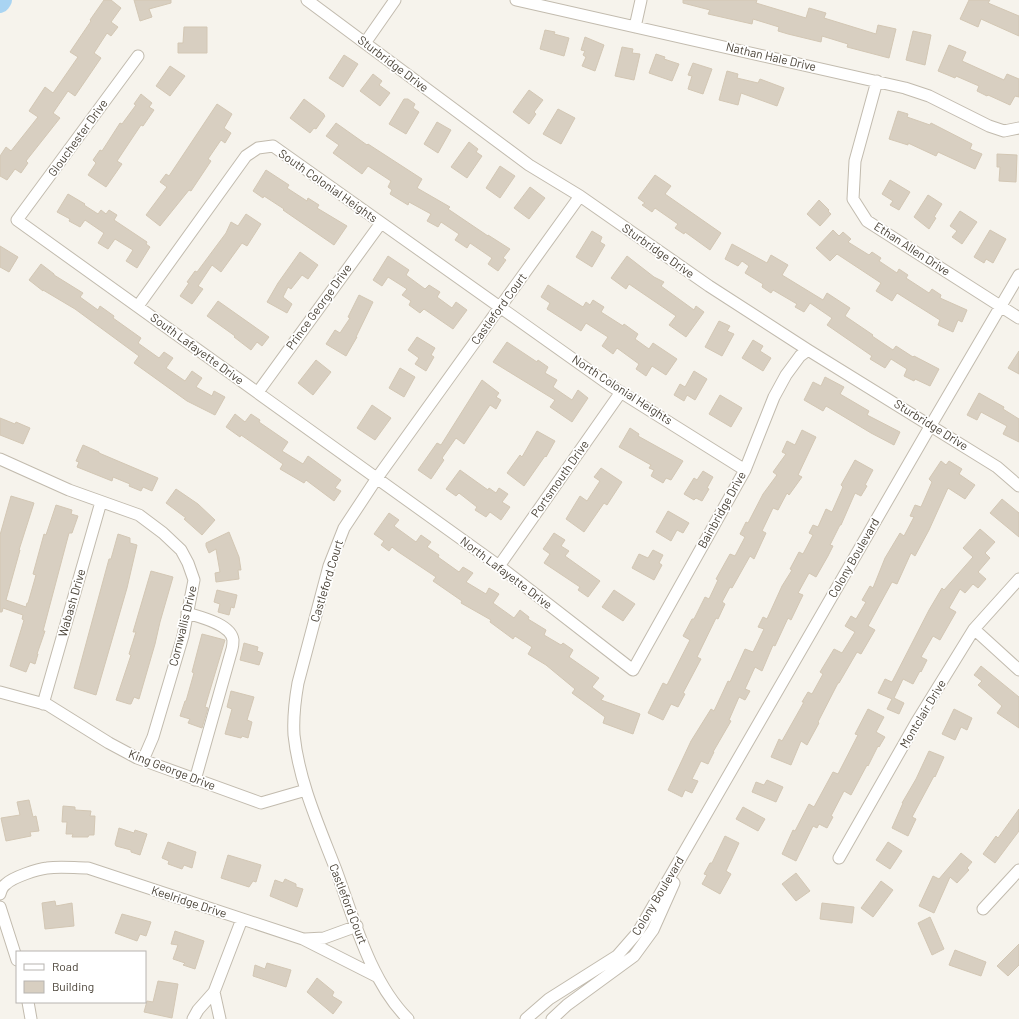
<svg xmlns="http://www.w3.org/2000/svg" width="1019" height="1019" font-family="Barlow,sans-serif">
<style>
.lines{fill:none;stroke-linecap:round;stroke-linejoin:round}
.river{stroke:#a9d4f2;stroke-width:20}
.building{fill:#d8cfc1;stroke:#d3c7b4}
.street-casing{stroke:#c2bbae;stroke-width:13}
.street{stroke:#fff;stroke-width:11}
.labels{text-anchor:middle;stroke-width:3.5;stroke-linejoin:round;paint-order:stroke}
.street-label{font-size:12px;fill:#4b4439;stroke:#fff}
</style>
<rect width="100%" height="100%" fill="#f6f3ec"/>
<g class="lines">
<path class="river" d="M0,3L2,0"/>
</g>
<path class="building" d="M104,0H111L121,8L111,22L118,27L111,36L107,33L94,53L101,58L75,96L68,91L53,113L60,118L26,161L28,163L21,173L15,169L7,180L0,176V156L6,147L11,151L38,117L29,111L45,87L53,93L78,57L70,52L91,21L90,20Z
M134,0H171V3L149,9L152,17L140,21Z
M683,0H757L756,3L806,18L809,8L826,13L824,18L876,34L878,25L896,29L889,58L847,47L848,44L822,36L821,42L788,34L778,31L779,27L753,19L752,24L708,14L710,10L683,3Z
M969,0H990L988,3L1019,16V36L981,19L978,27L960,19Z
M184,27H207V53H178V43H183Z
M545,30L555,32L554,34L569,38L564,56L540,49Z
M913,31L931,35L925,65L906,60Z
M585,37L604,45L595,71L582,66L586,57L583,55L585,51L581,50Z
M949,45L966,52L962,61L1004,80L1007,74L1019,79V97L1015,96L1010,105L988,95L987,96L977,91L979,86L956,76L955,78L938,71Z
M622,47L633,49L632,53L640,54L634,80L615,76Z
M656,54L665,57L664,59L679,64L672,81L649,73Z
M344,55L358,64L343,87L329,78Z
M693,63L712,69L703,94L688,89L692,76L688,75Z
M170,66L185,76L170,96L156,86Z
M727,71L738,74L737,78L758,83L760,79L784,88L777,106L741,93L738,105L719,100Z
M373,74L382,81L379,85L390,93L380,106L360,91Z
M529,90L543,100L534,112L536,114L529,124L513,112Z
M141,94L152,103L149,107L154,110L143,126L141,125L117,161L122,164L106,187L88,175L96,163L93,160L100,150L102,151L120,123L122,124L136,105L134,104Z
M304,99L324,114V115L325,116L316,129L314,128L310,133L290,118Z
M404,99H408L415,104L413,108L419,112L406,134L389,124Z
M217,104L232,114L224,128L231,133L225,143L221,140L208,159L211,161L191,191L189,190L160,226L146,215L167,187L160,182L166,174L169,176Z
M558,109L575,118L561,144L543,134Z
M898,111L908,114L907,117L930,125L931,123L972,144L970,149L982,154L975,169L938,152L936,156L908,143V145L889,139Z
M437,122L451,130L438,153L424,144Z
M336,123L367,145L368,144L422,179L417,188L450,207L448,209L488,236V235L510,249L503,258L506,260L498,271L488,264L492,258L470,243L467,248L455,240L459,234L441,222L438,227L427,221L431,214L409,202L408,205L390,194L392,190L388,187L391,181L368,166L362,174L333,153L339,145L326,136Z
M469,142L478,149L476,152L482,156L467,178L451,167Z
M997,154L1017,155L1016,182L999,181L1000,167H997Z
M500,166L515,176L500,198L486,188Z
M266,170L289,185L287,188L307,201L308,198L319,205L317,208L347,226L334,245L283,210L284,209L264,196L263,198L253,191Z
M655,175L671,186L665,194L721,233L710,250L685,232L684,234L675,228L678,224L655,208L652,212L642,205L645,203L638,198Z
M890,180L910,192L899,210L890,205L893,201L882,194Z
M530,187L545,198L529,219L514,208Z
M68,194L85,204L84,205L98,214L101,210L106,214L109,210L117,215L114,220L147,242L146,244L150,247L137,268L126,261L133,250L115,239L108,249L98,243L104,233L85,220L80,227L69,221L70,219L57,212Z
M928,195L942,204L934,217L936,218L929,229L914,217Z
M819,200L829,210L828,211L831,214L820,226L807,214Z
M960,211L977,222L962,244L952,237L957,231L950,226Z
M246,214L261,224L247,246L242,243L221,272L212,265L198,286L203,289L192,304L180,296L189,283L187,282L195,271L197,272L226,233L231,222L238,226Z
M833,230L839,236L843,232L851,239L848,242L869,255L872,252L881,258L879,261L897,273L899,269L908,275L906,278L929,293L932,289L941,295L940,298L967,310L962,322L958,320L953,332L938,325L940,320L897,293L892,301L876,291L881,283L837,254L830,261L816,248Z
M990,230L1006,239L993,263L986,259L984,263L974,257Z
M592,231L602,237L600,242L605,245L592,267L576,257Z
M732,244L767,263L771,255L788,265L782,275L823,300L827,293L850,308L845,316L873,335L872,336L893,350L896,346L913,357L914,356L939,369L930,386L915,379L914,381L904,376L907,369L891,359L885,368L870,359L872,356L827,325L832,318L810,303L804,312L795,307L797,304L773,290L771,293L762,287L763,284L745,273L749,266L742,261L738,266L725,259Z
M0,246L18,257L9,272L0,267Z
M300,252L318,265L308,279L302,275L291,289L288,287L283,297L292,304L287,313L267,302L278,283Z
M388,256L409,270L406,275L425,289L429,285L440,292L437,297L452,308L456,302L467,310L453,329L424,309L420,313L409,305L411,301L402,295L407,289L388,277L382,286L373,280Z
M627,256L654,277L664,282L661,286L694,310L696,306L704,312L686,337L669,325L676,316L629,284L626,289L611,278Z
M41,264L54,274V275L83,293L80,297L98,310L100,306L114,316L113,318L141,338L138,343L159,358L164,352L173,358L166,368L185,381L192,371L202,378L196,387L212,396L214,391L225,397L215,415L187,401L134,363L139,356L75,309L43,290V291L29,280Z
M548,285L583,307L586,302L590,305L593,300L604,307L601,312L623,326L624,324L638,334L635,339L649,349L653,343L677,359L666,375L652,366L646,376L636,369L639,364L617,348L613,354L602,346L608,337L586,323L581,331L547,309L550,303L541,297Z
M359,295L373,302L356,337H357L346,356L326,344L335,330L340,333L350,318L348,317Z
M218,301L269,337L262,346L257,342L251,350L234,337L235,336L207,316Z
M719,321L730,326L727,331L734,334L722,356L705,347Z
M417,337L435,348L431,355L434,357L426,371L415,364L419,358L408,350Z
M753,340L763,346L760,351L771,358L763,371L742,358Z
M507,342L537,362L538,360L548,367L545,373L557,380L553,387L572,400L578,390L588,398L572,422L550,407L555,400L493,362Z
M1019,351V374L1008,368Z
M316,360L331,372L313,395L298,383Z
M400,368L415,377L404,397L389,388Z
M694,371L707,379L695,400L687,395L684,401L674,395L680,384L685,387Z
M825,377L844,387L840,394L869,411L867,415L900,432L894,445L871,433L826,406L823,411L804,400L813,382L821,386Z
M482,380L499,393L496,397L501,400L496,409L490,405L464,444L456,438L442,458L444,460L431,479L418,470L437,443L441,445Z
M979,393L1004,407L1003,409L1019,419V442L1003,434L1007,426L981,412L977,420L967,415Z
M720,395L742,408L731,427L709,414Z
M372,405L391,418L375,440L357,428Z
M235,414L245,422L251,414L260,420L259,422L288,442L282,451L303,464L308,456L341,480L335,488L341,491L334,501L306,480L304,483L280,469L283,464L241,435L240,437L226,427Z
M0,418L15,424L16,422L30,428L23,444L0,435Z
M630,428L639,434L638,436L683,461L671,480L666,478L663,483L651,476L654,470L649,468L651,465L619,447Z
M802,430L816,437L798,475L802,477L789,495L787,493L778,510L773,508L762,531L766,533L754,559L750,556L732,588L730,587L722,602L725,604L718,619L716,618L697,657L701,659L683,693L685,694L678,707L671,704L663,720L648,713L663,683L667,685L690,640L683,636L692,619H694L705,597L709,599L718,580L716,579L730,554L735,556L745,537L740,534L746,522L748,523L763,494L777,475L773,472L786,454L782,452L787,441L795,445Z
M537,431L555,441L546,457L545,456L524,486L507,473L520,455L522,457Z
M83,445L99,452V453L158,478L152,491L143,487L141,491L129,486L130,484L113,477L112,481L77,467L79,462L76,461Z
M855,460L873,470L865,485L867,486L861,496L855,493L841,525H840L830,545L833,546L828,556L816,577L809,573L798,593L803,595L791,620L788,618L775,646L773,645L762,671L755,667L745,689L750,691L745,700L739,697L729,720L731,721L713,752H714L708,764L701,761L692,779L698,781L692,793L685,790L682,797L668,790L691,741L711,709L714,711L728,681L730,682L745,649L753,652L764,629L758,627L763,617L767,619L782,586L792,570L790,569L799,552L803,554L813,535L809,533L813,525L818,527L826,509L832,512L843,487L841,485Z
M941,461L946,465L949,461L962,469L959,474L975,485L965,499L948,488L929,530L915,556L911,553L897,584L892,582L868,626L875,630L861,654L857,652L839,683H838L818,722L819,723L807,745L801,741L791,765L771,757L779,739L782,741L804,702H802L808,692L812,694L823,674L820,672L834,649L842,653L855,632L845,626L851,616L856,619L866,602L862,600L870,586L873,588L885,558L900,533L904,536L914,517L910,516L915,505L921,507L932,482L929,479Z
M601,468L622,482L607,505L604,503L584,532L566,519L580,496L587,501L600,481L594,477Z
M460,470L488,490L489,488L496,493L499,488L508,494L502,502L510,507L501,520L490,512L486,517L475,510L477,507L459,493L456,496L446,489Z
M703,471L713,477L707,488L709,489L702,501L696,498L694,500L684,494L694,478L697,480Z
M176,489L198,504L215,520L202,535L184,519L186,518L166,503Z
M11,496L34,503L19,550H20L6,600L26,607L27,603H28L36,575L33,574L44,534L46,535L56,505L72,510L71,514L78,516L72,533H69L43,631H45L37,654H38L35,664L30,662L26,672L10,666L24,620L22,619L23,615L3,608L2,612H0V535Z
M1002,499L1019,513V537L990,513Z
M668,511L689,523L683,533L677,530L671,541L656,532Z
M389,513L399,520L394,526L416,542L421,535L431,542L427,547L439,555L438,557L459,572L463,567L473,573L466,582L486,594L489,588L499,594L493,603L514,618L520,610L529,617L528,619L546,630L544,635L561,645L563,643L573,650L569,657L599,678L592,687L604,696L601,700L640,714L633,734L603,723L605,717L572,693L575,689L546,665L528,654L532,647L515,636L513,639L490,622L491,620L461,603L462,601L433,581L436,577L397,551L392,547L389,551L381,545L384,541L374,534Z
M980,529L995,542L985,553L990,558L978,572L986,579L978,588L973,584L965,593L960,589L949,608L956,612L940,640L933,636L921,657L927,660L921,672L920,671L913,684L903,679L894,698L904,703L899,714L887,709L892,699L878,693L885,679L892,682L929,610L942,588L944,590L973,557L963,548Z
M229,532L239,557L241,570H238L239,579L216,582L215,573L220,572L216,549L209,553L206,546V543Z
M554,533L565,540L561,546L569,551L565,556L600,581L588,597L578,590L580,587L544,563L550,554L543,549Z
M118,534L130,538V543L137,545L127,588L96,695L74,688L109,559H111Z
M653,550L663,555L659,563L662,565L654,580L632,568L639,554L648,558Z
M151,571L173,577L160,622L155,644L139,699L134,697L131,704H129L116,700L131,655L129,654L136,632H133Z
M217,590L237,595L234,608L231,607L229,615L218,612L220,604L214,602Z
M614,590L635,604L623,621L602,607Z
M202,634L225,640L205,707L208,708L202,728L188,723L190,719L180,716L185,701H186L194,673L192,672Z
M244,643L258,647L257,651L263,653L259,665L240,660Z
M981,666L1019,697V728L997,713L1002,706L978,685L982,681L974,675Z
M231,691L254,697L247,720L252,722L248,738L242,736L241,738L225,734L232,709L227,707Z
M868,709L884,717L876,732L885,737L879,747L878,746L868,766L867,765L851,795L844,791L831,816L833,817L827,828L819,824L817,828L813,826L796,861L782,854L793,830L795,831L809,804L814,807L833,772L838,774L858,735L855,734Z
M954,709L972,718L967,730L961,727L955,740L942,734Z
M929,751L944,757L935,777L934,776L912,817L916,819L908,836L892,828L903,803H902L916,779Z
M767,780L783,787L776,802L752,792L756,782L764,785Z
M29,800L33,817L36,816L39,831L30,832L31,836L6,841L1,818L20,815L17,802Z
M63,806L75,807V810L91,811L90,816H95L94,835H89L88,837H72L73,834H66L67,822H62Z
M743,807L765,819L758,831L736,819Z
M1019,809V831L995,863L983,854L996,836L998,838Z
M119,828L134,833L135,830L147,834L140,855L131,852V850L116,846L115,844Z
M725,836L739,843L726,871L731,874L720,894L702,884L707,875L704,874L710,863H712Z
M168,842L196,852L192,868L184,865L182,869L168,864L169,861L162,858Z
M888,842L902,851L890,869L876,860Z
M961,853L972,862L967,868L969,870L957,883L950,877L934,913L919,906L933,876L939,879Z
M228,855L261,865L256,882L253,881L249,887L221,878Z
M796,873L810,891L796,901L782,884Z
M285,879L296,884V887L303,889L297,907L270,896L275,880L283,883Z
M881,881L893,890L873,917L861,908Z
M55,901L56,906L72,903L74,926L45,929L42,903Z
M822,903L854,907L852,923L820,919Z
M122,914L151,922L146,936L140,934L137,941L115,933Z
M930,917L944,949L932,955L918,923Z
M175,931L204,941L195,969L183,965L185,963L173,959L178,945L171,944Z
M1019,944V965L1008,976L997,966Z
M955,950L986,962L981,976L949,965Z
M267,963L291,970L286,987L253,976L255,965L265,969Z
M317,978L334,992L332,996L342,1002L333,1014L307,992Z
M158,981L178,984L172,1018L144,1012L147,1001L153,1002Z"/>
<g class="lines">
<g class="street-casing">
<path id="street" d="M307,0L529,165L580,196L709,286L808,350L997,467L1019,486
M516,0L905,88L929,96L989,126L1004,131L1019,128
M635,27L641,0
M365,43L395,0
M138,56L17,220L499,566L633,670L745,470L774,397L786,375L800,356L808,350
M877,81L855,161L853,199L867,221L1019,318
M138,306L246,156L258,148L273,146L611,386L745,470
M258,392L381,223
M0,459L69,490L139,515L163,533L181,550L188,563L194,580L183,636L153,737L143,760
M499,566L621,392
M187,613C200,617 231,624 233,640C233,643 233,646 232,649L195,780
M974,629L1019,670
M0,692L48,705L109,743L137,758L261,803L306,790
M43,704L101,502
M839,858L916,723L974,629L1019,579
M0,894C1,890 3,886 6,884C13,877 38,869 47,868C61,866 74,868 88,868L303,939L378,977
M0,907L17,960
M983,909L1019,870
M305,939L324,938L357,926
M214,992L242,919
M28,1002L31,1019
M193,1019L198,1010L214,992L220,1019
M408,1019C370,981 354,919 336,870C319,826 299,782 294,735C293,718 295,700 298,683L329,566L344,528L377,478L580,196
M526,1019L549,999L617,956L638,932L931,425L1019,275
M552,1019L567,1005L634,956L653,930L674,883"/>
</g>
<use href="#street" class="street"/>
</g>
<g class="labels">
<g class="street-label">
<text transform="translate(771 57) rotate(13)" y="4">Nathan Hale Drive</text>
<text transform="translate(393 64) rotate(37)" y="4">Sturbridge Drive</text>
<text transform="translate(78 138) rotate(-54)" y="4">Glouchester Drive</text>
<text transform="translate(328 186) rotate(35)" y="4">South Colonial Heights</text>
<text transform="translate(912 249) rotate(33)" y="4">Ethan Allen Drive</text>
<text transform="translate(658 251) rotate(35)" y="4">Sturbridge Drive</text>
<text transform="translate(319 307) rotate(-54)" y="4">Prince George Drive</text>
<text transform="translate(499 309) rotate(-54)" y="4">Castleford Court</text>
<text transform="translate(197 349) rotate(36)" y="4">South Lafayette Drive</text>
<text transform="translate(622 390) rotate(33)" y="4">North Colonial Heights</text>
<text transform="translate(931 425) rotate(32)" y="4">Sturbridge Drive</text>
<text transform="translate(560 479) rotate(-55)" y="4">Portsmouth Drive</text>
<text transform="translate(722 510) rotate(-61)" y="4">Bainbridge Drive</text>
<text transform="translate(854 558) rotate(-60)" y="4">Colony Boulevard</text>
<text transform="translate(506 573) rotate(37)" y="4">North Lafayette Drive</text>
<text transform="translate(327 581) rotate(-73)" y="4">Castleford Court</text>
<text transform="translate(72 603) rotate(-74)" y="4">Wabash Drive</text>
<text transform="translate(183 626) rotate(-76)" y="4">Cornwallis Drive</text>
<text transform="translate(923 714) rotate(-59)" y="4">Montclair Drive</text>
<text transform="translate(172 770) rotate(21)" y="4">King George Drive</text>
<text transform="translate(658 896) rotate(-59)" y="4">Colony Boulevard</text>
<text transform="translate(189 902) rotate(18)" y="4">Keelridge Drive</text>
<text transform="translate(348 904) rotate(69)" y="4">Castleford Court</text>
</g>
</g>
<rect x="16" y="951" width="130" height="52" fill="#ffffff" stroke="#b7b4b0"/>
<rect x="24" y="964" width="20" height="6" fill="#ffffff" stroke="#b7b4b0"/>
<text x="52" y="971" font-size="12" fill="#4b4439">Road</text>
<rect x="24" y="981" width="20" height="12" fill="#d8cfc1" stroke="#b7b4b0"/>
<text x="52" y="991" font-size="12" fill="#4b4439">Building</text>
</svg>
